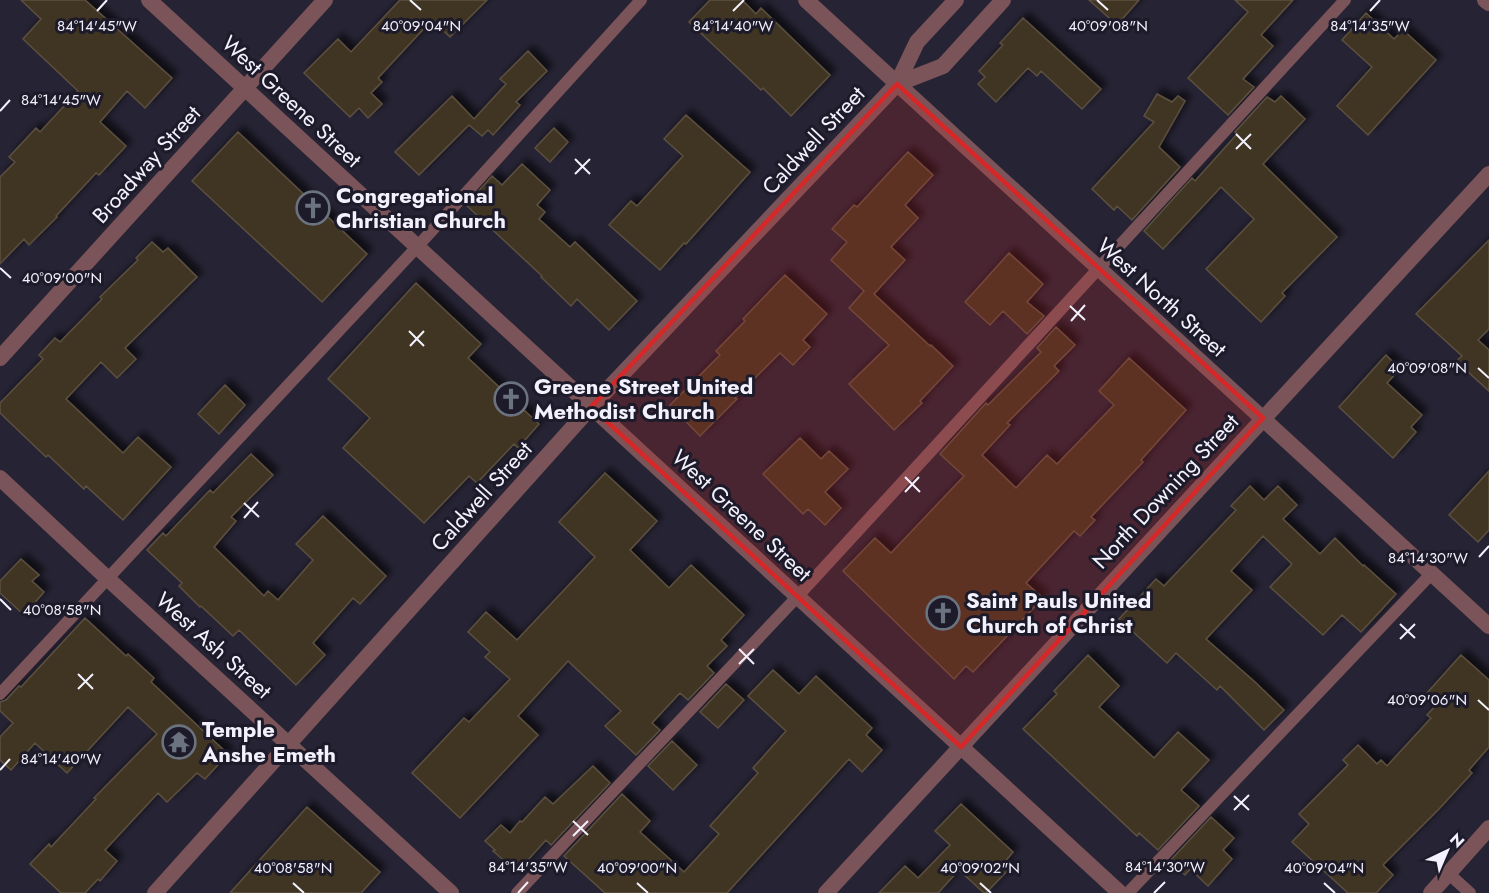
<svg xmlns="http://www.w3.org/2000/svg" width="1489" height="893" font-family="Jost,sans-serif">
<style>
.building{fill:#403524;stroke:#5c503f;stroke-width:1.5;filter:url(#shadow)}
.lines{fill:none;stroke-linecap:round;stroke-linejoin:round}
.service{stroke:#7a5458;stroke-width:12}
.minor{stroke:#7a5458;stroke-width:16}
.tertiary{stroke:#7a5458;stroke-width:16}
.marked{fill:#d62828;fill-opacity:0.2;stroke:#d62828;stroke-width:4.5;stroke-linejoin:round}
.ticks{fill:none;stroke:#f3f1fd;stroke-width:2}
.labels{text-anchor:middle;stroke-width:6;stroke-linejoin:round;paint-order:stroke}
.street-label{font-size:22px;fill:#f3f1fd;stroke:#1d1a2a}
.poi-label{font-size:22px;font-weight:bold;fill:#f3f1fd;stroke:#1d1a2a;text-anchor:start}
.ticks-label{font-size:15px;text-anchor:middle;fill:#f3f1fd;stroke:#1d1a2a;stroke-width:6;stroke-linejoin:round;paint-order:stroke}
</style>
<defs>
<filter id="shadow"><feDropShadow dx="5.5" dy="-5.5" stdDeviation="3" flood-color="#0009"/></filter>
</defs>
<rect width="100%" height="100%" fill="#262334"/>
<path class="building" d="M21,0H85L172,78L145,108L127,91L100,122L126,146L99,175L96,173L56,216L57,217L29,245L24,239L0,264V177L15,162L9,157L36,128L40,132L78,91L23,39L41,19Z
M400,0H487L450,37L432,20L378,78L382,82L371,93L382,104L368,118L359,108L350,117L304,73L338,39L351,52Z
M710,0H742L756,14L761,8L830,75L791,116L763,88L761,90L689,22Z
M1089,0H1139L1117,25Z
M1235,0H1293L1261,35L1273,46L1243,79L1254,87L1228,115L1188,78L1248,12Z
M1366,13L1394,39L1403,30L1436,60L1368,135L1337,106L1372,67L1342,40Z
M1023,18L1101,89L1082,109L1041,71L1037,76L1028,68L996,102L978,84L985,77L979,71L1003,45L1000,43Z
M528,51L547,71L516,102L520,105L493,135L488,130L482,136L469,125L419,175L395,152L452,96L474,119L506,84L500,79Z
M1157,94L1172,102L1178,96L1185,101L1159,147L1180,167L1132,220L1117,206L1114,210L1092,189L1154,122L1144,116Z
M1281,96L1305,119L1263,164L1337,237L1282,293L1285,296L1261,322L1206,269L1254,219L1221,187L1163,249L1144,231L1192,178L1195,181L1237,134L1235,132L1267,97L1275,102Z
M686,115L750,172L686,244L684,243L660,270L609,225L631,201L637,206L683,156L664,139Z
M554,128L568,142L550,162L535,148Z
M238,132L367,254L322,302L192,181Z
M908,152L933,175L905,205L918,218L891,247L905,260L874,294L930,346L931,345L953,366L920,401L922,403L894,430L849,384L889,345L849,308L864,291L831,260L847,242L832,229L854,205L857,207Z
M522,164L550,190L537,205L545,212L539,219L570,247L575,242L637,301L609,330L577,299L571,306L541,277L542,276L466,205L492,176L502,185Z
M1489,240V329L1478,340L1489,350V391L1456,361L1462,356L1416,314Z
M152,242L163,252L168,248L197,277L125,348L136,359L117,378L101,362L66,399L123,453L138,437L171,467L123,520L86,486L84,489L48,455L46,457L0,413V403L43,359L39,355L55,338L60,342L102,299L100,297L138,260L136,258Z
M1009,253L1043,284L1027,302L1044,316L1027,334L1003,311L990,325L965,302Z
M785,275L827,314L803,340L810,347L793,365L780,353L735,398L737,399L700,436L670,405L720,355L716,351L745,321L743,319Z
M416,283L481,344L468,358L539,424L518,448L514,444L477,483L469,476L424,523L343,448L370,418L328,379Z
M1056,327L1075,345L1054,366L1059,371L1007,423L1010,425L982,455L1016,488L1047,455L1057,464L1114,405L1099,391L1129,358L1186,410L1141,460L1143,462L1091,517L1095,520L1080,536L1074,531L1026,583L1043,598L973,672L966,666L954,679L843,571L875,538L891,553L964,476L940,454L986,403L988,405L1041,352L1037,348Z
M1386,355L1400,369L1387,383L1422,415L1411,427L1416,432L1393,458L1339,407Z
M225,385L245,405L219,434L198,414Z
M800,438L821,459L829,451L848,469L825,492L841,508L825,525L808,509L803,514L763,474Z
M251,454L273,475L231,517L236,521L214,547L264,596L268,591L278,600L313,560L296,544L323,516L386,576L360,604L353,598L313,643L325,655L296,685L239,630L233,636L201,606L200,607L179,586L182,583L147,550L163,533L166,536L210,490L213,493Z
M1489,471V530L1478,542L1449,515Z
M605,473L657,521L630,550L669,588L691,565L744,615L721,640L727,646L707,666L714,673L688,700L680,693L652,723L660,730L636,755L605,726L621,711L568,661L518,716L538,735L460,818L412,773L464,718L469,722L510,679L485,657L490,652L468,632L486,612L517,640L595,557L559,522Z
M1250,486L1264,500L1278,486L1297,505L1283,519L1320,554L1335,538L1363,566L1364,565L1396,594L1361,632L1342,615L1323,635L1270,587L1292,564L1263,536L1231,571L1252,590L1206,639L1255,682L1284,710L1264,730L1220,686L1217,690L1176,653L1167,663L1119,619L1156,579L1164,586L1236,510L1231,506Z
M21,559L39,575L32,581L44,592L24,615L0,593V581Z
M85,618L126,656L128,654L154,678L151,682L228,754L205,779L197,773L167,802L158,793L105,850L117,861L100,881L98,879L85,893H61L30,864L49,844L51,847L96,799L94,798L157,734L128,707L67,773L35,743L11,770L0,760V737L13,723L0,711V702L6,700L19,686L21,687Z
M1088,655L1119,686L1099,707L1154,758L1178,732L1209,760L1181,790L1199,806L1158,850L1139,833L1137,836L1023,729L1057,694L1054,691Z
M1461,655L1489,680V747L1469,770L1472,773L1439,809L1383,865L1393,875L1376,893H1348L1292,842L1309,824L1299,814L1348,765L1343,760L1358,745L1377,764L1381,760L1387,766L1431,718L1427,715L1438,703L1427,693Z
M773,670L799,694L816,676L872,728L866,735L882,750L862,772L849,759L727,893H605L564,856L622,794L650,821L640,832L684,872L719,834L710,826L758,773L753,768L786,731L748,696Z
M726,684L744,700L718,728L700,712Z
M672,741L697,765L673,790L648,766Z
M593,766L610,783L551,845L546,840L517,872L493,851L495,850L485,841L501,825L510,833L520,821L522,822L545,797L553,804Z
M961,804L1013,852L1003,864L1009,869L986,893H984L959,870L938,893H879L905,866L918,878L950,845L935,831Z
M307,807L380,872L361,893H230Z
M1211,817L1234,838L1223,850L1232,859L1208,886L1190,869L1185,875L1170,861Z"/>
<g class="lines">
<path class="service" d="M0,694L417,247L641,0
M1449,874L1470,893
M517,893L798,596L1345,0
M1128,893L1432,573"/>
<path class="minor" d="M149,0L1120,893
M806,0L1489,626
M1485,0L1489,3
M897,84L943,66L1003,0
M155,893L591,407L897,84L917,42L956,0
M826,893L1489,174
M1431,893L1489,828"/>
<path class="tertiary" d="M0,358L325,0
M0,478L107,578L451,893"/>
</g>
<path class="marked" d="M897,84L1263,418L961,747L591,407Z"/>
<path class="ticks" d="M410,0L421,10M1097,0L1108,10M97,11L107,0M733,11L744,0M1370,11L1380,0M0,111L10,100M1236,134L1251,149M1236,149L1251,134M575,159L590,174M575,174L590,159M0,268L11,278M1070,306L1085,320M1071,321L1085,305M409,331L424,346M410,346L424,331M1478,368L1489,378M905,477L920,492M905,492L919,477M244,503L259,517M244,518L258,502M1479,557L1489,546M0,599L11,610M1400,624L1415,638M1400,639L1415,624M739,649L754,664M739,664L754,649M78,674L93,689M78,689L93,674M1478,700L1489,710M0,770L10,759M1234,796L1249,810M1234,810L1249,795M573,821L588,835M573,836L588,821M293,883L304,893M637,883L648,893M980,883L991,893M1324,883L1335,893M518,893L528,882M1154,893L1165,882"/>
<defs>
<g id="church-ring" transform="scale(1.725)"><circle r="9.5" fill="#1d1a2a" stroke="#6b7280" stroke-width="1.5"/><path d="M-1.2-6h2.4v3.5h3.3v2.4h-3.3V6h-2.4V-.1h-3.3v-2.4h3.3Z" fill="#6b7280"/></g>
<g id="temple-ring" transform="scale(1.725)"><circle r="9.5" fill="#1d1a2a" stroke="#6b7280" stroke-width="1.5"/><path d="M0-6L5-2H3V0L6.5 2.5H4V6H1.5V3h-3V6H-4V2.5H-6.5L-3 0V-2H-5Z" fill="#6b7280"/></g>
</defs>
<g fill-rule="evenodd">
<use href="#church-ring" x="313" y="208"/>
<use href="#church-ring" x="511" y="399"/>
<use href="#church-ring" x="943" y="613"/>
<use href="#temple-ring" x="179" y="742"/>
</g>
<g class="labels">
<g class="street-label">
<text transform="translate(292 101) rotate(43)" y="8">West Greene Street</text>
<text transform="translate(813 140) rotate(-47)" y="8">Caldwell Street</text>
<text transform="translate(146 164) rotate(-48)" y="8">Broadway Street</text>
<text transform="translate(1162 297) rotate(42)" y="8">West North Street</text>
<text transform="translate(1165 491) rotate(-47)" y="8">North Downing Street</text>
<text transform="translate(481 496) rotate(-48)" y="8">Caldwell Street</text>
<text transform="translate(742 515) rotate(43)" y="8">West Greene Street</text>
<text transform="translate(214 645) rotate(42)" y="8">West Ash Street</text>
</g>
<g class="poi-label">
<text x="336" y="203">Congregational<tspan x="336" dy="25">Christian Church</tspan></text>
<text x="534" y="394">Greene Street United<tspan x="534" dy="25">Methodist Church</tspan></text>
<text x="966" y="608">Saint Pauls United<tspan x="966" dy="25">Church of Christ</tspan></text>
<text x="202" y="737">Temple<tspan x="202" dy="25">Anshe Emeth</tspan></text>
</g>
</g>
<g class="ticks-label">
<text x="421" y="31">40°09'04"N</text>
<text x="1108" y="31">40°09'08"N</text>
<text x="97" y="31">84°14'45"W</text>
<text x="733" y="31">84°14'40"W</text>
<text x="1370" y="31">84°14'35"W</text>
<text x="61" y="105">84°14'45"W</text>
<text x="62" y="283">40°09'00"N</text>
<text x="1427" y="373">40°09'08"N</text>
<text x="1428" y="563">84°14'30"W</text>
<text x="62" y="615">40°08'58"N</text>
<text x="1427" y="705">40°09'06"N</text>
<text x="61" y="764">84°14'40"W</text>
<text x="528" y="872">84°14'35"W</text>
<text x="1165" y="872">84°14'30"W</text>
<text x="293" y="873">40°08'58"N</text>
<text x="637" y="873">40°09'00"N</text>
<text x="980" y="873">40°09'02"N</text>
<text x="1324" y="873">40°09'04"N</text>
</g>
<g transform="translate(1447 851) rotate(44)" stroke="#1d1a2a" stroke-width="4.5" paint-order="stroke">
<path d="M0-4.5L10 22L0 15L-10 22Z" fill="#f3f1fd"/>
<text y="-9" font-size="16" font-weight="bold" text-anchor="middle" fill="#f3f1fd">N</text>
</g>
</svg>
